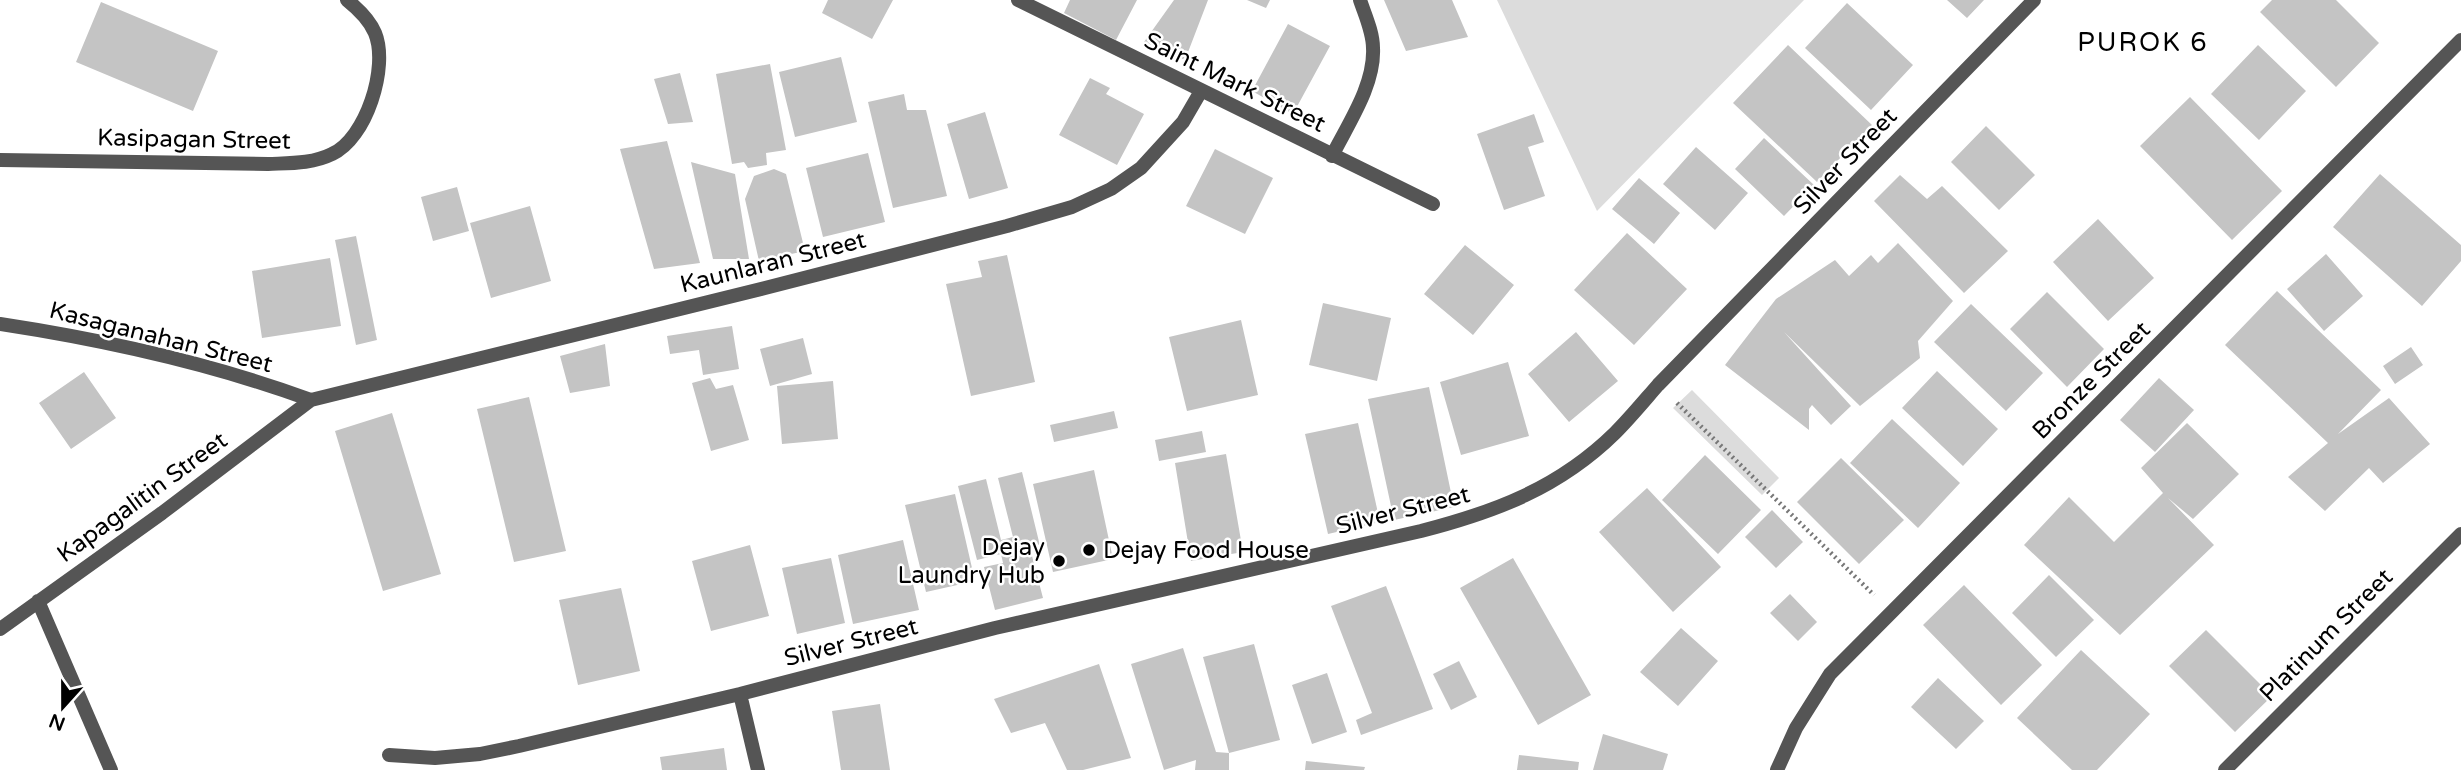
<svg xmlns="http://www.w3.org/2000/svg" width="2461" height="770" font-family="'Varela Round',sans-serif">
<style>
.green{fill:#dcdcdc}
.building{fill:#c4c4c4}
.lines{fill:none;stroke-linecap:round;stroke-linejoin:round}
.path{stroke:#777;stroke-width:4.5;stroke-dasharray:2 3.5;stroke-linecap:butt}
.street{stroke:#555;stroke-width:14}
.poi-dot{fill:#000;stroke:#fff;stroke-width:2.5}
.labels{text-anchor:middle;stroke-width:5;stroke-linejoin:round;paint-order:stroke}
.street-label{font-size:24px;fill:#000;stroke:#fff}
.poi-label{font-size:24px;fill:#000;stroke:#fff;text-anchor:end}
.neighbourhood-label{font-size:26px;letter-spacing:2px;fill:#000;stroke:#fff}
</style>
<rect width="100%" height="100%" fill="#fff"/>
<path class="green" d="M1497,0H1804L1597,211Z
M1692,390L1779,478L1762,495L1673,408Z"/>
<path class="building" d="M828,0H893L872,39L822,13Z
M1070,0H1137L1116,40L1064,13Z
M1174,0H1208L1185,60L1144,42Z
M1247,0H1270L1266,8Z
M1384,0H1452L1468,37L1406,51Z
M1947,0H1984L1967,18Z
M2272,0H2336L2379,43L2336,87L2260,12Z
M101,2L218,51L193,111L76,62Z
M1847,3L1913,65L1871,110L1805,48Z
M1288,24L1330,46L1293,114L1252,91Z
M1788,45L1872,125L1817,182L1733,103Z
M2258,45L2306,91L2259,140L2211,94Z
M841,57L857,122L795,137L779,72Z
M770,64L786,150L766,153L767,165L748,168L744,162L732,164L716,74Z
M680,73L693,122L668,124L654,79Z
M1090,78L1110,88L1106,94L1144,114L1117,165L1059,135Z
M904,94L907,110H926L947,196L893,208L868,102Z
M2190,97L2282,191L2232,240L2140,146Z
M985,112L1008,188L969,199L947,124Z
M1534,114L1544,142L1528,147L1545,196L1504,210L1477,134Z
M1986,126L2035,175L1999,210L1951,162Z
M1764,138L1814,185L1784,216L1735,169Z
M667,141L700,263L654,269L620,149Z
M1696,147L1748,193L1715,230L1663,184Z
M1215,149L1273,178L1245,234L1186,206Z
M868,153L885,222L823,237L806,168Z
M691,162L735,174L749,259H713Z
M774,169L786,174L805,251L759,261L745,199L754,176Z
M2380,174L2461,245V261L2422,306L2333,227Z
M1900,175L1927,199L1942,186L2008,251L1964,293L1874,201Z
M1639,178L1680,213L1654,244L1612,209Z
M457,187L469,231L433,241L421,197Z
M530,206L551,281L491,298L470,223Z
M2098,219L2154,278L2108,321L2053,262Z
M1627,233L1687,289L1634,345L1574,290Z
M356,236L377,340L356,345L335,240Z
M1898,243L1953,301L1918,341L1920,358L1860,406L1784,332L1851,406L1831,425L1812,405L1809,409V430L1725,365L1776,299L1835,260L1849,276L1871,255L1878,263Z
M1465,245L1514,285L1473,335L1424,294Z
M2326,254L2363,296L2324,331L2287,289Z
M1007,255L1035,382L971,396L946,284L982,277L978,261Z
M330,258L341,326L262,338L252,271Z
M2277,291L2381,390L2338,434L2389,398L2430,444L2383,483L2369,468L2325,511L2288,477L2328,443L2225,345Z
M2047,292L2104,349L2067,387L2010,329Z
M1323,303L1391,318L1377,381L1309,365Z
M1971,304L2043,373L2006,411L1934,342Z
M1241,320L1258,395L1187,411L1169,337Z
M732,326L739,369L703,375L699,350L670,354L667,336Z
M1576,332L1618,381L1569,422L1528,374Z
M803,338L812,374L770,386L760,349Z
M605,344L610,386L570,393L560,356Z
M2411,347L2423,365L2395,384L2383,366Z
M1508,362L1529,436L1461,455L1440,382Z
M1937,371L1998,429L1963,466L1902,408Z
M84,372L116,418L71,449L39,403Z
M710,378L716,389L733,385L749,440L711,451L692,383Z
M2159,378L2194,410L2155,452L2120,420Z
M833,381L838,439L782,444L777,386Z
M1429,387L1454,507L1394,520L1368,399Z
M529,397L566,551L514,562L477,409Z
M1114,411L1118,428L1054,442L1050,425Z
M392,413L441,574L383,591L335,431Z
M1892,419L1960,483L1918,528L1850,463Z
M1358,423L1380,522L1328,534L1305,434Z
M2187,423L2239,474L2193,519L2168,498L2214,545L2120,635L2024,545L2069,497L2114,542L2163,493L2141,468Z
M1202,431L1206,452L1159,461L1155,440Z
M1226,454L1243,552L1191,561L1175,463Z
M1705,455L1761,510L1718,554L1662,500Z
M1841,458L1904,520L1859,564L1797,502Z
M1094,470L1113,559L1053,572L1033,484Z
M1022,472L1041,550L1031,552L1043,598L995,610L984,567L1003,563L1001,554L977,560L958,486L986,479L1001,540L1013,537L998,478Z
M1647,488L1721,567L1673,612L1599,532Z
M955,494L975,581L926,592L905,505Z
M1772,510L1803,542L1776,568L1745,537Z
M903,540L919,610L853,624L838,555Z
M750,545L769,616L711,631L692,561Z
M831,558L845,623L797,634L782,568Z
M1513,558L1591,695L1538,725L1460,588Z
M2049,575L2094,620L2056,657L2012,613Z
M1964,585L2042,665L2001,705L1923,625Z
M1386,586L1433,709L1361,735L1356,720L1372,713L1331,606Z
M621,588L640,671L578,685L559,600Z
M1790,594L1817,622L1798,641L1770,613Z
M1681,628L1718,661L1678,706L1640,672Z
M2206,630L2272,696L2235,732L2169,666Z
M1254,644L1280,740L1229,753L1203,657Z
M1183,648L1216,752L1229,753V770H1195L1196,760L1164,770L1131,664Z
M2081,650L2150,714L2097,770H2072L2017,718Z
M1459,661L1477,697L1451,710L1433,674Z
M1099,664L1131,758L1083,770H1067L1045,723L1011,733L994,699Z
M1327,673L1347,732L1312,744L1292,685Z
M1938,678L1984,721L1956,749L1911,707Z
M880,704L890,770H841L832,711Z
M1603,734L1668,754L1663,770H1593Z
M724,748L727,770H662L660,757Z
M1519,755L1579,762L1578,770H1517Z
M1306,761L1365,767L1364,770H1305Z"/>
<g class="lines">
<path class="path" d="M1677,403L1874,595"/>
<path class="street" d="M1018,0L1433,204
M1332,156C1348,124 1375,85 1373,48C1373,32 1365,15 1360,0
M0,160L268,164C289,163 312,164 332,154C366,139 389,67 375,33C370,21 357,8 347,0
M0,324C105,340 210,363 311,400
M38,601L111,770
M0,629L162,513L311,400L765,288L1007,226L1072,207L1111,189L1141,168L1183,122L1201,91
M740,694L758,770
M389,755L435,758L480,754L519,746L740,694L995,628L1421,531C1495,512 1559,488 1615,433C1630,418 1644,401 1658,385L2034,0
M1777,770L1796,728L1830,674L2461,40
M2225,770L2461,534"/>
</g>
<g class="poi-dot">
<circle cx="1089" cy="550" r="7"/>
<circle cx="1059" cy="561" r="7"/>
</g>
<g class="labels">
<g class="street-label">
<text transform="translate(1235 82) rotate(26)" y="8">Saint Mark Street</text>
<text transform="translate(194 139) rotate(1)" y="8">Kasipagan Street</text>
<text transform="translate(1845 161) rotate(-46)" y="8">Silver Street</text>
<text transform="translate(773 262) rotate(-14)" y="8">Kaunlaran Street</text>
<text transform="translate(161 337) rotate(14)" y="8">Kasaganahan Street</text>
<text transform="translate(2091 380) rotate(-45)" y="8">Bronze Street</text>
<text transform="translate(142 497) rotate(-36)" y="8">Kapagalitin Street</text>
<text transform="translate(1403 510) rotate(-14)" y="8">Silver Street</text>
<text transform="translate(2326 635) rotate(-45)" y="8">Platinum Street</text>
<text transform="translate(851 642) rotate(-14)" y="8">Silver Street</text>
</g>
<g class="poi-label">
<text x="1045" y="555">Dejay<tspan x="1045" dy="28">Laundry Hub</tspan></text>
<text x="1103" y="558" text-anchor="start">Dejay Food House</text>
</g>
<g class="neighbourhood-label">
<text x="2143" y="51">PUROK 6</text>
</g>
</g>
<g transform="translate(63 707) rotate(201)" stroke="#ffffff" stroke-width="5" paint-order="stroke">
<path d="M0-5L12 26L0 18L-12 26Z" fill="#000000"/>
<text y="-10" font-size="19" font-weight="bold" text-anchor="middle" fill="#000000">N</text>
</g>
</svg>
